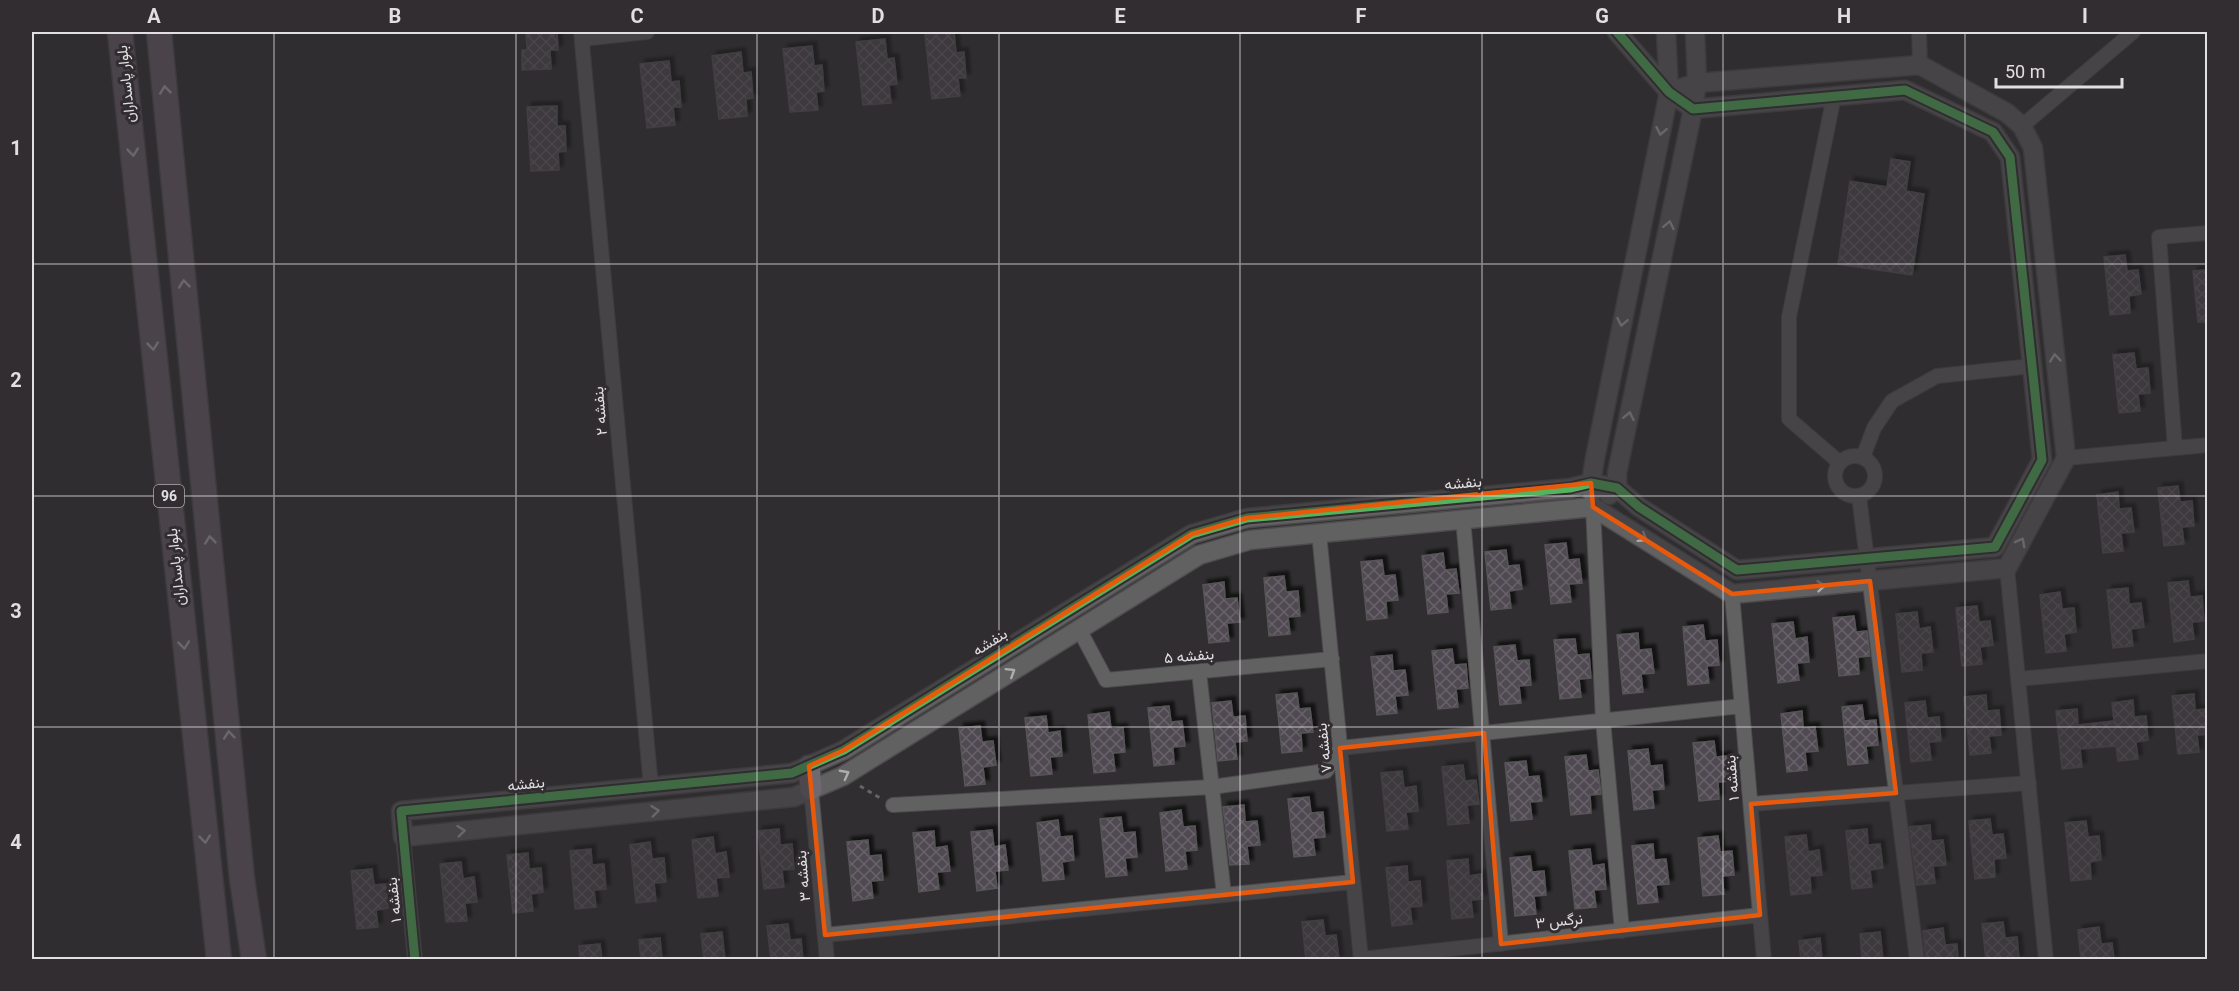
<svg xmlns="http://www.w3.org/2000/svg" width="2239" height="991" font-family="Roboto,Vazirmatn,sans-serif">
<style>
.building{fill:url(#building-cross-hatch);stroke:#575557;stroke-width:1.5;filter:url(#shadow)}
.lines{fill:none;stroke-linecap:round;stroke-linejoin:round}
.street-casing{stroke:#4d4b4d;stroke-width:16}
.secondary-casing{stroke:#4d4b4d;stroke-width:21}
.primary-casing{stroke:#4d4b4d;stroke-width:24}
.highway-casing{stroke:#4d4b4d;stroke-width:27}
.path{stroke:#656466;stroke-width:3;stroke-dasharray:4.5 4.5;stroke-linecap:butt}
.street{stroke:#626162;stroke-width:14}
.secondary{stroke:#626162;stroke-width:18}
.primary{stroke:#716972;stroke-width:21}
.highway{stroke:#6a616c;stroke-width:24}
.cycleway-casing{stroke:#312d31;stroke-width:13}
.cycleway{stroke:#56b35d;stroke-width:9}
.oneway{stroke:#b1adb2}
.oneway2{stroke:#aeadae}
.marked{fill:none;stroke:#e8590c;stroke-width:4.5;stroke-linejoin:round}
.grid{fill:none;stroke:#e1dfe1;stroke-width:1.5;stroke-opacity:0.55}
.labels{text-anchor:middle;stroke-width:6;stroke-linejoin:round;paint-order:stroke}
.shield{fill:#312d31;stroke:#acaaac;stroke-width:1.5}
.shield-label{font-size:14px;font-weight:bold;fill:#e1dfe1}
.street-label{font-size:15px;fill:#e1dfe1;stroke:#312d31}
.neatline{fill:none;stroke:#e1dfe1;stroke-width:2}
.grid-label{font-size:20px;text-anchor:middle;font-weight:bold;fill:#e1dfe1}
</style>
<defs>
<pattern id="building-cross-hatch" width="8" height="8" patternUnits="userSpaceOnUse" patternTransform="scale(1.5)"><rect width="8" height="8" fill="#504851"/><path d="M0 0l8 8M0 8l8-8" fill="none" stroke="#69626a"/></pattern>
<filter id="shadow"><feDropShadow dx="4.5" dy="-4.5" stdDeviation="1.5" flood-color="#0009"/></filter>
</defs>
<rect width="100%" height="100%" fill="#302e30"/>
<path class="building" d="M526,32H557L558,50H550L551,69L522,70V50H527Z
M954,32L956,53L964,52L966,78H958L960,96L932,99L925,35Z
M885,39L887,59L894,58L897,84L889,85L891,103L863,105L856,42Z
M812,46L814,66L822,65L824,91L816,92L818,110L790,112L783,49Z
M741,52L743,73L751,72L753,98L746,99L747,116L719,119L712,56Z
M669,61L671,82L679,81L681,107H673L675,125L647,128L640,64Z
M557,106V126H565L566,151L558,152L559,170L531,171L527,107Z
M1891,159L1910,162L1906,191L1924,194L1912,275L1838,264L1850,181L1887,187Z
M2125,255L2127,271L2138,270L2141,294L2129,296L2130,313L2110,315L2104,257Z
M2208,270V322H2198L2193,271Z
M2134,353L2136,369L2148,368L2150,393L2138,394L2140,411L2119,413L2113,355Z
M2178,486L2180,502L2192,501L2194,526L2182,527L2184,544L2164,546L2158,488Z
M2118,492L2119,509L2131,508L2134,532L2121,533L2123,551L2103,553L2097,495Z
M1566,543L1568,560L1579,559L1582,583L1569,584L1571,602L1551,604L1545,545Z
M1506,550L1508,566L1519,565L1522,589L1509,591L1511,608L1491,610L1485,552Z
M1443,553L1445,570L1456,569L1459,593L1446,594L1448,612L1428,614L1422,556Z
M1382,560L1384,576L1395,575L1398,600L1386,601L1387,618L1367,620L1361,562Z
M1284,576L1286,592L1298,591L1300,616L1288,617L1290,634L1269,636L1264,578Z
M2188,581L2190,597L2202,596L2204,621L2192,622L2194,639L2174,642L2168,583Z
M1224,582L1225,599L1237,598L1240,622L1227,623L1229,641L1209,643L1203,585Z
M2128,588L2129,604L2141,603L2144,627L2131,629L2133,646L2113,648L2107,590Z
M2060,592L2062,609L2074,608L2076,632L2064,634L2066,651L2046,653L2040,595Z
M1977,606L1979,622L1990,621L1993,645L1980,647L1982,664L1962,666L1956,608Z
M1917,612L1919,629L1930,627L1933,652L1921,653L1922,670L1902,672L1896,614Z
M1854,616L1856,632L1867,631L1870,656L1858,657L1859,674L1839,676L1833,618Z
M1793,622L1795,639L1807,637L1809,662L1797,663L1799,680L1778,683L1772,624Z
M1703,625L1705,641L1717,640L1719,665L1707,666L1709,683L1688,685L1683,627Z
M1638,633L1639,650L1651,649L1654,673L1641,674L1643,692L1623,694L1617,635Z
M1575,639L1577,655L1589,654L1591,678L1579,679L1581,697L1560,699L1554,640Z
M1515,645L1517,661L1529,660L1531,685L1519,686L1521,703L1500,705L1494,647Z
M1452,649L1454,665L1466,664L1468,688L1456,689L1458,707L1438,709L1432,651Z
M1392,655L1393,671L1405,670L1408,695L1395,696L1397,713L1377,715L1371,657Z
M1297,693L1299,709L1310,708L1313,732L1301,733L1302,751L1282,753L1276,695Z
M2194,694L2195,710L2207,709L2208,734L2197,735L2199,752L2178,754L2172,696Z
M1986,695L1987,711L1999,710L2001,735L1989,736L1991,753L1970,755L1964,697Z
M2133,700L2134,717L2146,716L2148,740L2136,742L2138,759L2118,761L2116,746L2080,749L2082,767L2062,769L2056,711L2077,709L2078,725L2114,721L2112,703Z
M1231,701L1233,717L1245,716L1247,741L1235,742L1237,759L1218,761L1212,703Z
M1925,701L1927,718L1939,717L1941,741L1929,742L1931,760L1911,762L1905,703Z
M1862,705L1864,721L1876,720L1878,745L1866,746L1868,763L1848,765L1842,707Z
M1169,706L1171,722L1182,721L1185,746L1173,747L1174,764L1154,766L1148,708Z
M1802,711L1803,728L1815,727L1818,751L1805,752L1807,770L1787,772L1781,714Z
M1109,712L1111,729L1123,728L1125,752L1113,753L1115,771L1094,773L1088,715Z
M1046,716L1048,733L1060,731L1062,756L1050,757L1052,774L1031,776L1025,718Z
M980,726L982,742L993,741L996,765L983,767L985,784L965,786L959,728Z
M1714,741L1716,757L1727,756L1730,781L1718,782L1719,799L1699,801L1693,743Z
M1648,749L1650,766L1662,765L1664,789L1652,790L1654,808L1634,810L1628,751Z
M1586,755L1588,771L1598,770L1601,794L1590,795L1591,813L1571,815L1565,757Z
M1526,761L1528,777L1539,776L1542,801L1530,802L1532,819L1511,821L1505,763Z
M1463,765L1465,781L1476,780L1479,804L1467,805L1469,823L1448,825L1442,767Z
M1402,771L1404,788L1416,786L1418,811L1406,812L1408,829L1387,831L1381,773Z
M1309,797L1311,813L1323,812L1325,837L1313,838L1315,855L1294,857L1288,799Z
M1244,805L1245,822L1257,821L1260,845L1247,846L1249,864L1230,865L1223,807Z
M1181,810L1183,827L1195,826L1197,850L1185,851L1187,869L1166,871L1160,813Z
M1121,817L1123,833L1135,832L1137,857L1125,858L1127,875L1106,877L1100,819Z
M1990,819L1992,835L2003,834L2006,858L1994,859L1995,877L1975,879L1969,821Z
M1058,820L1060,837L1072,836L1074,860L1062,862L1064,879L1043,881L1037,823Z
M2086,821L2088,837L2099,836L2101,860L2090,862L2091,879L2071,881L2065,823Z
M1930,825L1931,841L1943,840L1946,865L1933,866L1935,883L1917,885L1909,827Z
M779,829L780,845L792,844L794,869L782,870L784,887L764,889L758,831Z
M1867,829L1868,845L1880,844L1883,868L1870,870L1872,887L1852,889L1846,831Z
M992,830L994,847L1005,845L1008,870L995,871L997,888L977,891L971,832Z
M934,831L935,848L947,846L950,871L937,872L939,889L919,892L913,833Z
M1806,835L1808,852L1819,850L1822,875L1810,876L1811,893L1791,895L1785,837Z
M1718,836L1720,852L1732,851L1734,875L1722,876L1724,894L1703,896L1698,838Z
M713,837L715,854L726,852L729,877L716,878L718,896L698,898L692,840Z
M868,840L869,856L881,855L883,880L871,881L873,898L853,901L847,842Z
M650,842L652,859L664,858L666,882L654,883L656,901L636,903L630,845Z
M1653,844L1654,860L1666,859L1669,884L1656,885L1658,902L1638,904L1632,846Z
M591,849L592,865L604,864L606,889L594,890L596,907L575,909L570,851Z
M1590,849L1592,866L1604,864L1606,889L1594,890L1596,907L1575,909L1569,851Z
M528,853L529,869L541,868L543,892L531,894L533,911L513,913L507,855Z
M1530,856L1532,872L1544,871L1546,895L1534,896L1536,914L1515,916L1510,858Z
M1468,859L1469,876L1481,874L1483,899L1471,900L1473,917L1452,919L1447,861Z
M461,862L463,879L474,877L477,902L465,903L467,921L446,922L440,864Z
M1407,866L1408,882L1420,881L1422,906L1410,907L1412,924L1392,926L1386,868Z
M372,869L374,885L386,884L388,908L376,910L378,927L357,929L351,871Z
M1323,920L1325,936L1336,935L1339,960H1306L1302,922Z
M2003,922L2005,938L2017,937L2019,960H1986L1982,924Z
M788,924L790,940L801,939L803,960H771L767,926Z
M2099,927L2101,944L2112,943L2114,960H2081L2078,930Z
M1943,928L1945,945L1957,944L1958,960H1926L1923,931Z
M722,932L725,960H704L701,934Z
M1880,932L1883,960H1862L1860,934Z
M660,938L662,960H641L639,940Z
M1820,938L1822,960H1801L1799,941Z
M600,944L602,960H580L579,946Z"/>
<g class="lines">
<g class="street-casing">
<path id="street" d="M581,32L651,787
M1919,32L1920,65
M582,39L647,32
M1834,96L1789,317V419L1839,462
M2022,126L2133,32
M2175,448L2159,237L2208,233
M1835 476a20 20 0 1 1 40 0a20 20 0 1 1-40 0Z
M1863,457L1874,428L1892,401L1937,376L2032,366
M2066,458L2208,445
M1859,496L1917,960
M1593,507L1603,720L1622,931
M1463,519L1501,944
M1319,533L1361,960
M2007,568L2046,960
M1732,594L1764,960
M1079,629L1106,680L1332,659
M1199,672L1224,895
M2018,679L2208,661
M811,789L827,960
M1751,804L2029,783
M893,805L1212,787L1326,771L1340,748L1742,706
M403,837L415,960
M825,935L1353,882
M1361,959L1760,915"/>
</g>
<g class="secondary-casing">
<path id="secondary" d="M1592,493L1591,483L1595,458L1669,92L1666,32
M1609,495L1617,488V473L1693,109L1697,83L1695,32
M1593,507L1250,540L1199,555L843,776L794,797L403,837L401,811L792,773L844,750L1192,534L1247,518L1570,488L1591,483L1617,488L1639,507L1737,570L1995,547L2042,460L2010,157L1993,132L1905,90L1693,109L1669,92L1617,32
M1593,507L1732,594L2007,568L2066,458L2033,148L2022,126L2007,113L1920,65L1697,83L1669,92"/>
</g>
<g class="primary-casing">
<path id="primary" d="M809,766L811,789"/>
</g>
<g class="highway-casing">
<path id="highway" d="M120,32L219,960
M159,32L242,879L254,960"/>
</g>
<path class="path" d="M860,786L880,798"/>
<use href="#street" class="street"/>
<use href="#secondary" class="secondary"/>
<use href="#primary" class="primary"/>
<use href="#highway" class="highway"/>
<g class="cycleway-casing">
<path id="cycleway" d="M415,960L401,811L792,773L844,750L1192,534L1247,518L1570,488L1591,483L1617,488L1639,507L1737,570L1995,547L2042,460L2010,157L1993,132L1905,90L1693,109L1669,92L1617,32"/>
</g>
<use href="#cycleway" class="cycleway"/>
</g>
<defs><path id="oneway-chevron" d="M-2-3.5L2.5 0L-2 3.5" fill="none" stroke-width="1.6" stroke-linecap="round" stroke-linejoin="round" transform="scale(1.5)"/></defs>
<g class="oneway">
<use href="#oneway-chevron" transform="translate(165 90) rotate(-96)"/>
<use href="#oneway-chevron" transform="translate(133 152) rotate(84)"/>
<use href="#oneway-chevron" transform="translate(184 284) rotate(-96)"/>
<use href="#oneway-chevron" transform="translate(153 346) rotate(84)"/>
<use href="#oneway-chevron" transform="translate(210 540) rotate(-96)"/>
<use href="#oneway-chevron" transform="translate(184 645) rotate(84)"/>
<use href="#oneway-chevron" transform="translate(229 735) rotate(-96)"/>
<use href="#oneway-chevron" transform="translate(205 839) rotate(84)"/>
</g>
<g class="oneway2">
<use href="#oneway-chevron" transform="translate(1661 131) rotate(101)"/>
<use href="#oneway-chevron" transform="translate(1669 225) rotate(-78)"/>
<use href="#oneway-chevron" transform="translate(1622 322) rotate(101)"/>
<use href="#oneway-chevron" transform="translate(2055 358) rotate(-96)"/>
<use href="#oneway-chevron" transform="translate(1629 416) rotate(-78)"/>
<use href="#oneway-chevron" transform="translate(1643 538) rotate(32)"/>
<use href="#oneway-chevron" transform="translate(2021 542) rotate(-62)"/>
<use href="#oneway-chevron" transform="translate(1821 586) rotate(-5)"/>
<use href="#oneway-chevron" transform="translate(1011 672) rotate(-32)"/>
<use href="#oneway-chevron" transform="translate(845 774) rotate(-28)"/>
<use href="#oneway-chevron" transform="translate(655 811) rotate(-6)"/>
<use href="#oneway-chevron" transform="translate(461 831) rotate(-6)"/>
</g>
<path d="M0 0H2239V991H0ZM1591,483L1593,507L1732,594L1870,581L1896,793L1751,804L1760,915L1501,944L1484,733L1340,748L1353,882L825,935L809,766L844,750L1192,534L1247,518Z" fill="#302e30" fill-opacity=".55" fill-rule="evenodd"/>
<path class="marked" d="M1591,483L1593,507L1732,594L1870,581L1896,793L1751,804L1760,915L1501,944L1484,733L1340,748L1353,882L825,935L809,766L844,750L1192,534L1247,518Z"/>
<path class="grid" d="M274,32V960M516,32V960M757,32V960M999,32V960M1240,32V960M1482,32V960M1723,32V960M1965,32V960M32,264H2208M32,496H2208M32,727H2208"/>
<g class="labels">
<rect class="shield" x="154" y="485" width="30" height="22" rx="4.5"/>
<g class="shield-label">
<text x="169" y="501">96</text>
</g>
<g class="street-label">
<text transform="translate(126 84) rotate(-96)" y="5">بلوار پاسداران</text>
<text transform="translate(600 411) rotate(-95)" y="5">بنفشه ۲</text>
<text transform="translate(1463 483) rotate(-5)" y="5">بنفشه</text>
<text transform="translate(176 567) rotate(-96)" y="5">بلوار پاسداران</text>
<text transform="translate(990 642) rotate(-32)" y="5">بنفشه</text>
<text transform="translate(1189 656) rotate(-5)" y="5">بنفشه ۵</text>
<text transform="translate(1324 748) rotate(-96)" y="5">بنفشه ۷</text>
<text transform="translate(1732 778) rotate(-95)" y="5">بنفشه ۱</text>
<text transform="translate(526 784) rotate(-6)" y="5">بنفشه</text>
<text transform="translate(803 876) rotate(-95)" y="5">بنفشه ۳</text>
<text transform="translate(394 900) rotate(-96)" y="5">بنفشه ۱</text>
<text transform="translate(1559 921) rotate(-6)" y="5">نرگس ۳</text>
</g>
</g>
<rect width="2239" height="991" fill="none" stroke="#312d31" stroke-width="66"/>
<path d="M1996 78v9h126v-9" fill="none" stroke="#e1dfe1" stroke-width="3"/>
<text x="2005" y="78" font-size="18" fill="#e1dfe1" stroke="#312d31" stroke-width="4.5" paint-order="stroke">50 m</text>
<rect x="33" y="33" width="2173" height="925" class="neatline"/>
<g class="grid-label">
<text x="154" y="23">A</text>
<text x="395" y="23">B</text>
<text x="637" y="23">C</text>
<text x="878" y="23">D</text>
<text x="1120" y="23">E</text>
<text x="1361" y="23">F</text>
<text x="1602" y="23">G</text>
<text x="1844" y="23">H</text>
<text x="2085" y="23">I</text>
<text x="16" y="155">1</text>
<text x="16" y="387">2</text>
<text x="16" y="618">3</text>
<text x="16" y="849">4</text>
</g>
</svg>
